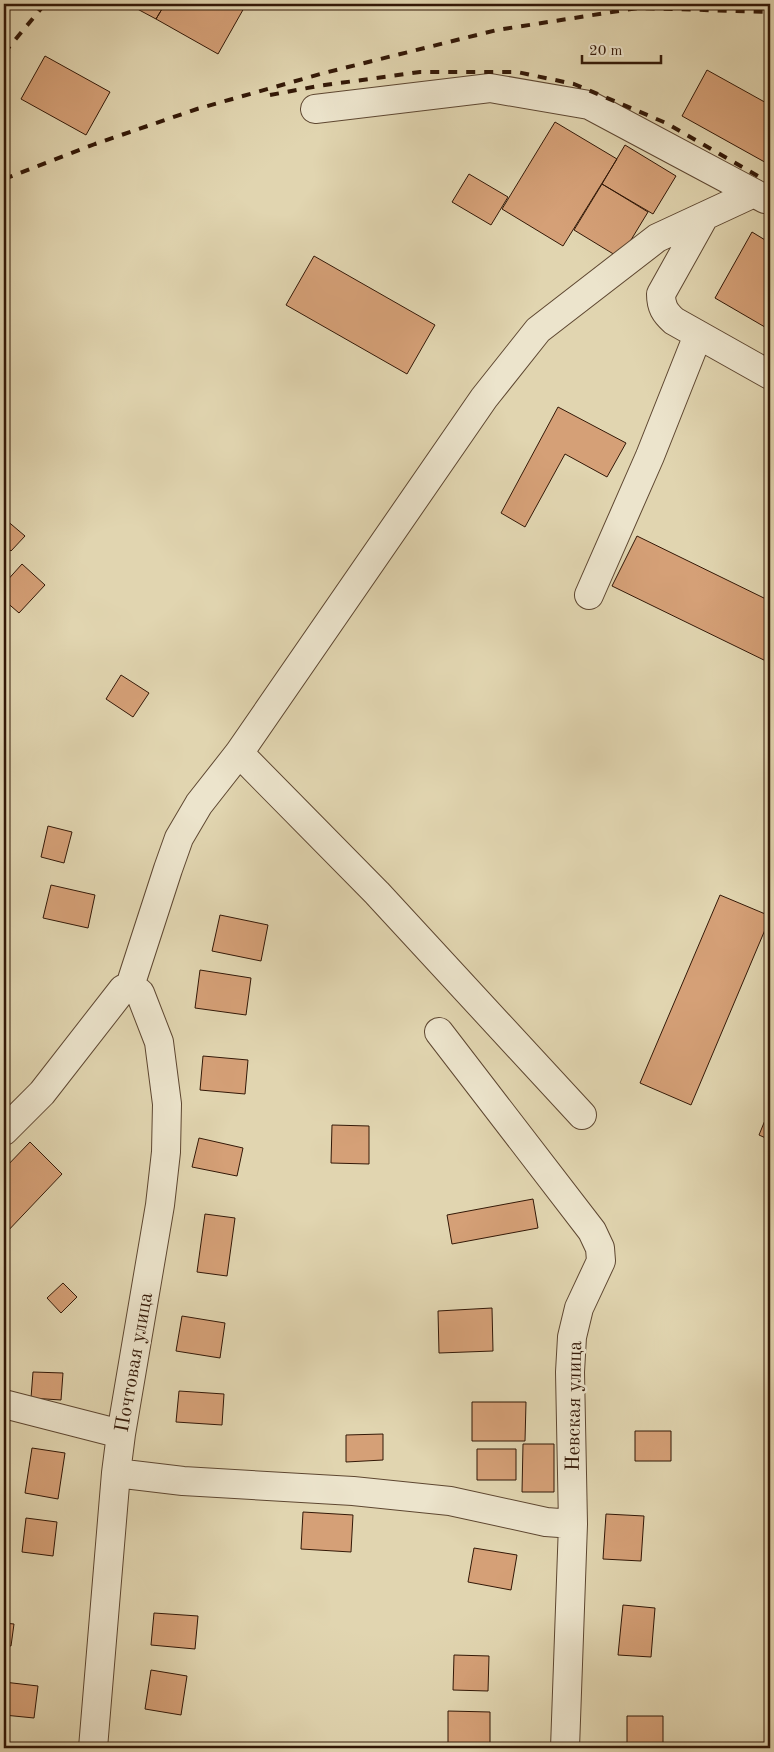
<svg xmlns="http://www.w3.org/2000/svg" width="774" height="1752" font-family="'Old Standard TT',serif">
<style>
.building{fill:#d5a077;stroke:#331807}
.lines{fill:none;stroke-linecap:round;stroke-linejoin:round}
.minor-casing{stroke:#5e4731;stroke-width:30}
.minor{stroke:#ece4cc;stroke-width:28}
.rail{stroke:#331807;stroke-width:4;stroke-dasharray:9 9;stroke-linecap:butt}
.labels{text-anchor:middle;stroke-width:5;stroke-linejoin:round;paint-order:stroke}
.street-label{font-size:20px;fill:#331807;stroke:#ece4cc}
</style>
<rect width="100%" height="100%" fill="#e1d5b0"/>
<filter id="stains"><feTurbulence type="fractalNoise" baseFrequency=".004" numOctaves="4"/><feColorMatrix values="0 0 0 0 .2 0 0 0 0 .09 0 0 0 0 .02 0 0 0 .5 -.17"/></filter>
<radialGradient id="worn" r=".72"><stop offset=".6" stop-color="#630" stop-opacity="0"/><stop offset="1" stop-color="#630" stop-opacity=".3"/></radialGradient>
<path class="building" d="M128,4H165L156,19Z
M165,4H237L244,8L218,54L156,19Z
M45,56L110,92L86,135L21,99Z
M707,70L770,105V165L682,116Z
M555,122L617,159L563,246L502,209Z
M625,145L676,176L653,214L602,184Z
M469,174L508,197L491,225L452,202Z
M602,184L648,212L620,258L574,230Z
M752,232L770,243V330L715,298Z
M314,256L435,325L407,374L286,305Z
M558,407L626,443L607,477L565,454L525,527L501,513Z
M5,519L25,536L11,551L4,545V521Z
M637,536L770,601V663L612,586Z
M22,564L45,585L19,613L4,600V584Z
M121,675L149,693L133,717L106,699Z
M48,826L72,832L64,863L41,857Z
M51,885L95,895L88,928L43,918Z
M720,895L770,916V918L691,1105L640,1083Z
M220,915L268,925L261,961L212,951Z
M200,970L251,978L246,1015L195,1008Z
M203,1056L248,1060L245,1094L200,1090Z
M770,1108V1140L759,1135Z
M332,1125L369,1126V1164L331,1163Z
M199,1138L243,1148L237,1176L192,1167Z
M30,1142L62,1174L4,1235V1169Z
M533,1199L538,1228L452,1244L447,1215Z
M205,1214L235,1218L227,1276L197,1272Z
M63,1283L77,1297L61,1313L47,1298Z
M492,1308L493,1351L439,1353L438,1311Z
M182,1316L225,1323L220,1358L176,1351Z
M33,1372L63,1373L61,1400L31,1398Z
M179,1391L224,1394L222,1425L176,1422Z
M472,1402H526L525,1441H472Z
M635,1431H671V1461H635Z
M383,1434V1460L346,1462V1435Z
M523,1444H554V1492H522Z
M32,1448L65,1453L58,1499L25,1493Z
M477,1449H516V1480H477Z
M303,1512L353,1515L351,1552L301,1549Z
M606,1514L644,1516L641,1561L603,1559Z
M26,1518L57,1522L53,1556L22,1552Z
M474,1548L517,1555L511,1590L468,1582Z
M623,1605L655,1608L651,1657L618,1655Z
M154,1613L198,1616L195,1649L151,1645Z
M4,1623L14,1624L11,1646L4,1645Z
M454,1655L489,1656L488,1691L453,1690Z
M151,1670L187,1676L181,1715L145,1709Z
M4,1682L38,1686L34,1718L4,1715Z
M448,1711L490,1712V1744H448Z
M627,1716H663V1748H627Z"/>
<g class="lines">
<g class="minor-casing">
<path id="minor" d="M315,109L490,88L589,105L765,199
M704,217L661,294C661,307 665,313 674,321L770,375
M589,595L650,456L698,335
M239,753L377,893L582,1115
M130,986L168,869L179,838L199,804L239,753L484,398L538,330L657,238L754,193
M439,1032L592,1231L600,1248L601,1261L579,1308L572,1337L570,1372L573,1524L565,1748
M4,1131L42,1093L123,989L130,986
M4,1404L121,1434
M116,1473L183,1481L353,1491L450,1501L546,1522L573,1524
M93,1748L116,1473L121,1434L160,1205L166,1152L167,1104L159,1042L140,993L130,986"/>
</g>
<use href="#minor" class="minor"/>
<path class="rail" d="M4,53L45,4
M270,95L318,86L420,72H517L574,84L666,123L770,183
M4,179L95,144L197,109L324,73L497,30L638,8L770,12"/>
</g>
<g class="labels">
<g class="street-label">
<text transform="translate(133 1362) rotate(-80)" y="7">Почтовая улица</text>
<text transform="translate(573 1406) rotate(-89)" y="7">Невская улица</text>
</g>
</g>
<rect width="774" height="1752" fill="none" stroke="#e1d5b0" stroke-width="20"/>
<rect x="5" y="5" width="764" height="1742" fill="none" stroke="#331807" stroke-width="2.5"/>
<rect x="10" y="10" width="754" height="1732" fill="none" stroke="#331807"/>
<path d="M582 55v8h79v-8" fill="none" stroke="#331807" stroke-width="2.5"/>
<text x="589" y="55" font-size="15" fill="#331807" stroke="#ece4cc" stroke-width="4" paint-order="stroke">20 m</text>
<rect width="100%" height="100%" filter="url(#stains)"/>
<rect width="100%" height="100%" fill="url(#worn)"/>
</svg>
